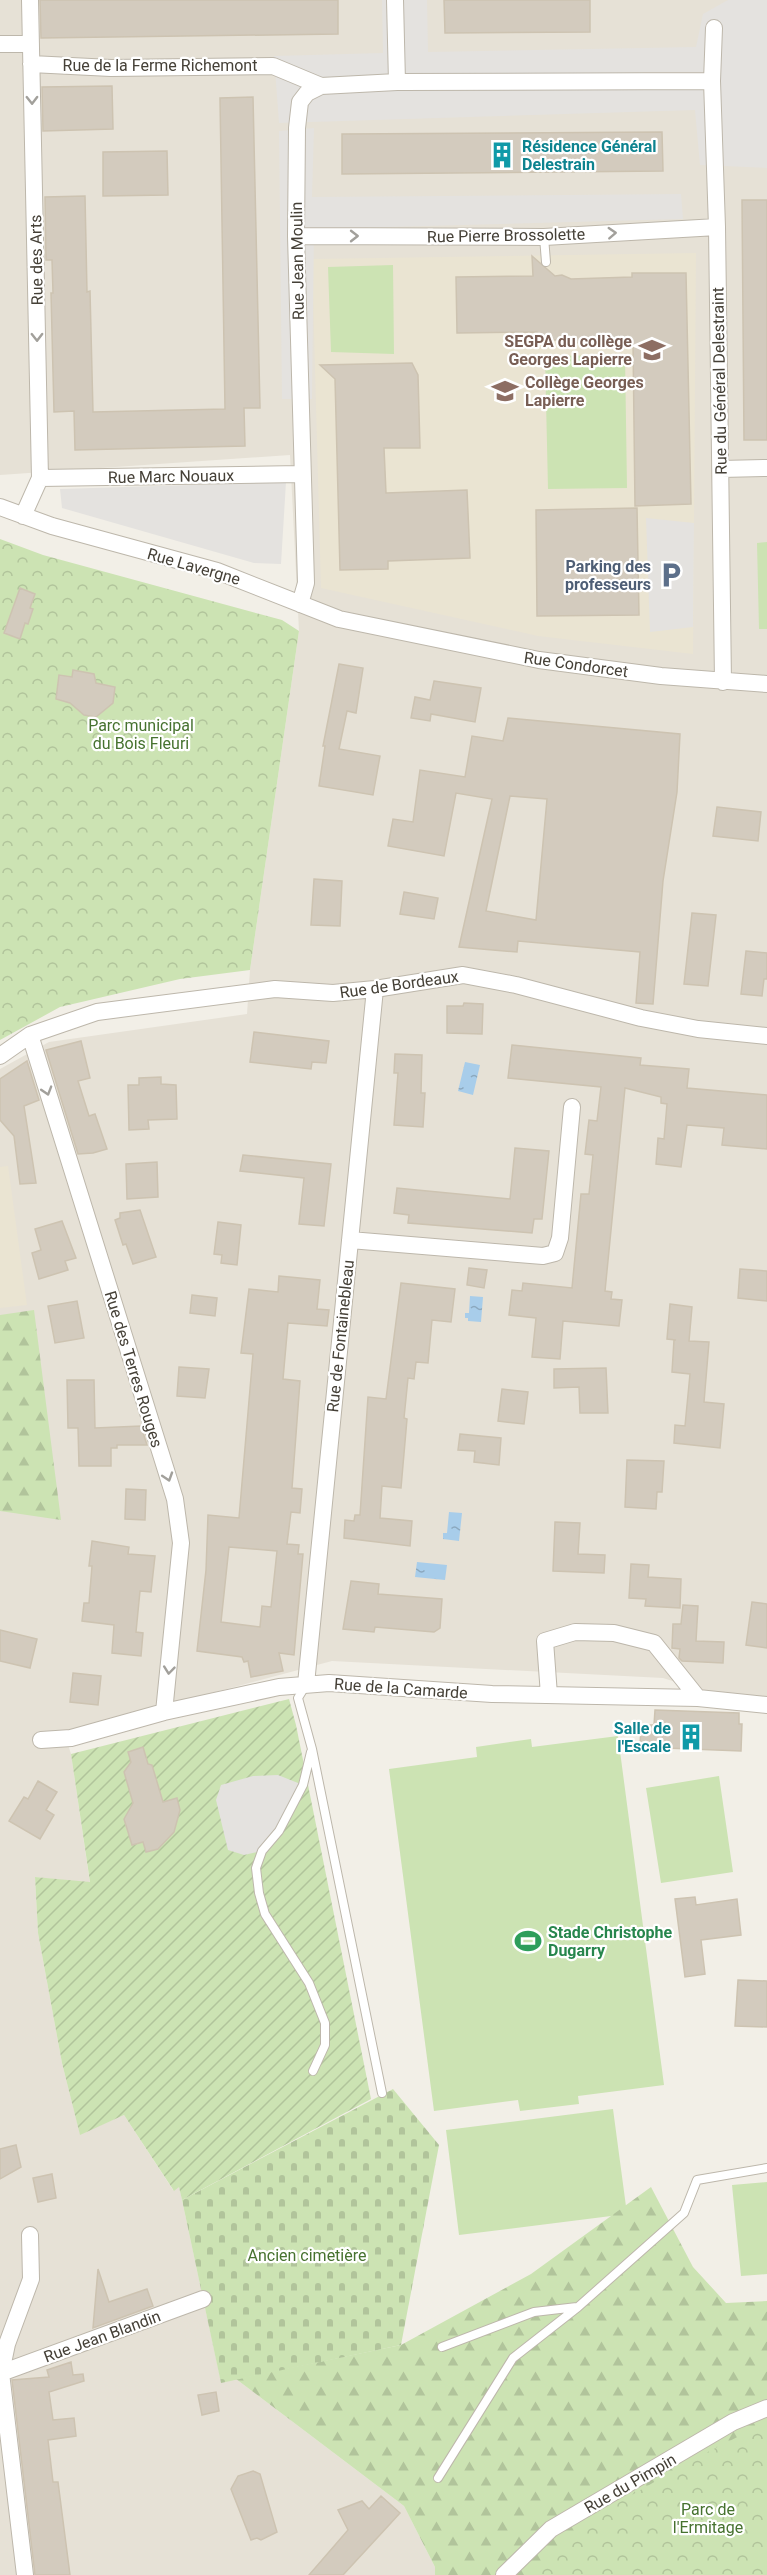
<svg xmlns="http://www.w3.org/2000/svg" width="767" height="2575" font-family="Roboto,sans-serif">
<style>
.residential{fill:#e6e1d6}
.education{fill:#eae4d2}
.grass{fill:#cce3b3}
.forest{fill:url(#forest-firs)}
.cemetery{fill:url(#cemetery-stones)}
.park{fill:url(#park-crowns)}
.garden{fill:url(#garden-furrows)}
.parking{fill:#e4e2df}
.water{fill:url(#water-ripples)}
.building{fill:#d3cbbe;stroke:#cdc3b1;stroke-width:1.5;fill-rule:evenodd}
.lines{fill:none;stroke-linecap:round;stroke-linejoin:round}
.lane-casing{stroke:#bdb7ab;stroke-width:10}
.street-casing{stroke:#bdb7ab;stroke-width:18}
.lane{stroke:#fff;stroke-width:8}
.street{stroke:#fff;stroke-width:16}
.oneway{stroke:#a2a09b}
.labels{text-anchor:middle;stroke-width:4.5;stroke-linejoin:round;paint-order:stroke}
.street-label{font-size:16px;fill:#454037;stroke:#fff}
.culture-label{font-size:16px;font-weight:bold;fill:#0d838f;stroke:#fff;text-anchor:start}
.education-label{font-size:16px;font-weight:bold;fill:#785e54;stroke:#fff;text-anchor:end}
.service-label{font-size:16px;font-weight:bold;fill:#4e5e75;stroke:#fff;text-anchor:end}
.park-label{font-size:16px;fill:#46722f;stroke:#fff}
.leisure-label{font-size:16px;font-weight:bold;fill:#27864d;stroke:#fff;text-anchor:start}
</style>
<defs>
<pattern id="forest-firs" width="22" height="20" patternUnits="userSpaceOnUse" patternTransform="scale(1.5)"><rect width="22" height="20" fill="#cce3b3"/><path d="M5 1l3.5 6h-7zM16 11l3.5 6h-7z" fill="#b1c49b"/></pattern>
<pattern id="cemetery-stones" width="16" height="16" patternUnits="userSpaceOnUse" patternTransform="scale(1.5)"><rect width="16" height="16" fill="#cce3b3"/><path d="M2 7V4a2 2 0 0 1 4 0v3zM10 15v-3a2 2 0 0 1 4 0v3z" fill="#b1c49b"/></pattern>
<pattern id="park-crowns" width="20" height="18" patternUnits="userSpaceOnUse" patternTransform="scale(1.5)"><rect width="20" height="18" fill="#cce3b3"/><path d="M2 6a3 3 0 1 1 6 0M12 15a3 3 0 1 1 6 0" fill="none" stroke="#b1c49b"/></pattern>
<pattern id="garden-furrows" width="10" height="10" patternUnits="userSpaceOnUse" patternTransform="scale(1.5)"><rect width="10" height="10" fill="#cce3b3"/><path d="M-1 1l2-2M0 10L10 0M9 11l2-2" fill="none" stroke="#b1c49b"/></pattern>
<pattern id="water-ripples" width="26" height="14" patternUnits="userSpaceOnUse" patternTransform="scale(1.5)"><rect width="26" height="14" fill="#a8cdea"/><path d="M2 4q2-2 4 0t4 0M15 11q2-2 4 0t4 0" fill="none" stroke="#8ba8be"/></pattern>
</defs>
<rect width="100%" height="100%" fill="#f2efe7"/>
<path class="residential" d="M0,0H767V1711L663,1678L332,1661L64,1732L71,1754L90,1883L35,1877L38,1933L62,2063L80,2134L124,2115L173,2190L179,2186L221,2382L236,2379L404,2506L435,2567V2575H0V1069L49,1042L247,1014L250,970L299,631L290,455L0,475Z"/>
<path class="education" d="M696,253L693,654L538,636L321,588L312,259Z
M8,1166L27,1305L0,1308V1167Z"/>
<path class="grass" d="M393,265L394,354L331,352L328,267Z
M625,355L627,488L548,489L545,356Z
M767,542V629H759L757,543Z
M618,1736L664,2085L578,2096L579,2104L520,2111L518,2100L434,2111L389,1769L477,1757L476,1747L531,1739L532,1747Z
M719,1776L733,1872L661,1883L646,1788Z
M613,2109L627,2214L459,2235L446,2130Z
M767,2182V2274L741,2276L732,2185Z"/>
<path class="forest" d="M34,1310L61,1520L0,1511V1315Z
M651,2187L693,2267L726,2303L767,2301V2575H435V2567L404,2506L236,2379L401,2345L531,2274Z"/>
<path class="cemetery" d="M393,2089L439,2145L401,2345L221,2383L182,2200Z"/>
<path class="park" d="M0,539L43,555L282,620L299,631L250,970L180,979L60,1007L0,1040Z
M767,2422V2575H529L613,2506L692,2460Z"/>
<path class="garden" d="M289,1699L296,1725L371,2099L182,2200L179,2187L174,2191L124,2115L80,2135L62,2063L38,1933L35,1877L90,1882L71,1754Z"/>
<path class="parking" d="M382,0H427L428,52L696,47L703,14L728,0H767V168L700,165L695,110L279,123L274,56L383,53Z
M314,128L312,197L681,194L683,219L314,229L312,399H282L279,131Z
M286,482L281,564L254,563L62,508L60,489Z
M646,518L694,523L693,627L650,632Z
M278,1775L303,1785L262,1851L244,1855L228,1850L216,1800L221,1785L253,1776Z"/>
<path class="water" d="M465,1062L480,1065L473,1095L458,1091Z
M470,1296L483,1297L481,1322L468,1321V1318H465V1313H469Z
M449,1512L462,1513L459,1541L443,1539V1533H447Z
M417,1562L447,1565L445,1580L415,1577Z"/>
<path class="building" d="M40,0H338V34L41,38Z
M444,0H590V32L445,33Z
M112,86L113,129L43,131L42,87Z
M253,97L260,408H244L245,446L75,450L74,411L54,412L51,293H53L52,260H46L45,197L85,196L87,292L90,291L93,412L225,409L220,98Z
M662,132L663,171L342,174V134Z
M167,151L168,195L103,196V152Z
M742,200H767V440H744Z
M532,256L555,276L562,275L571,279L632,277V273H686L691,504L635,506L633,342L559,343V340H542L537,332L457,333L456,277L533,276Z
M412,363L418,375L420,448H384L386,493L467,490L470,558L388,561V569L340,570L335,379L320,365Z
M637,508L639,615L537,616L536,510Z
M20,588L35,594L30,608L33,609L28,624L25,623L20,639L4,633Z
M339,664L363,668L356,713L347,711L339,749L380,756L373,795L319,786L325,746H323Z
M73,670L94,674L96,683L115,687L113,703L96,717L84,715L70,703L56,699L59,675L72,677Z
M434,681L481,688L475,722L431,714L430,721L411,718L415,697L430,700Z
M508,718L680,734L677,792L663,881L653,1004L636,1003L640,952L518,941L517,952L459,947L492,799L456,793L444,856L388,846L393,819L413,822L420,770L465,777L472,736L503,741ZM510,796L547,799L536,920L486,911Z
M717,807L761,812L758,841L713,836Z
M314,879L342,881L340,926L311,925Z
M404,892L438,898L434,919L400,914Z
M692,913L716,915L708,986L684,984Z
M746,951L767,953V979H764L762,996L741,994Z
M464,1003L483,1004L482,1034L447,1033V1006H463Z
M254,1032L329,1041L326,1063L312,1062L311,1069L250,1062Z
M81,1041L90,1078L78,1081L89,1116L95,1114L107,1149L93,1153L78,1154L46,1050Z
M512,1045L641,1058L640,1065L689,1069L687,1088L767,1095V1149L722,1145L724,1128L687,1125L681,1167L656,1164L658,1138L664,1139L667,1104L661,1103V1097L625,1088L605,1291L612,1292L611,1299L622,1300L619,1326L563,1321L560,1359L532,1357L536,1318L509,1315L512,1290L522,1291L523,1283L572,1288L581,1194H589L593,1155L585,1154L589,1120L597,1121L601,1087L508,1078Z
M395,1054L422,1055L421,1093H425L423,1127L394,1125L398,1073H394Z
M27,1061L39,1100L24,1106L36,1183L20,1184L14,1136L0,1120V1079Z
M161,1077V1084L176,1085L177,1119L148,1120L149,1129L129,1130L128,1085H139V1078Z
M515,1148L549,1151L542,1219H534L532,1233L408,1223L409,1215L394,1213L397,1188L510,1199Z
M243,1155L331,1164L324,1226L299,1224L304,1178L240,1171Z
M157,1162L158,1197L127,1199L126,1164Z
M140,1210L156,1257L133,1264L126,1244L123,1245L115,1220L120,1218V1213Z
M62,1221L76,1258L65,1261L68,1270L39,1279L32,1253L41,1250L35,1229Z
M218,1222L241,1225L237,1265L221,1263L222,1255L214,1254Z
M469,1268L487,1270L484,1288L467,1285Z
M740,1269L767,1271V1301L738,1298Z
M279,1276L320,1280L317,1309L329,1310L327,1326L288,1323L283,1379L300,1381L292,1488L302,1489L300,1513L291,1512L287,1544L299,1545L298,1554H303L294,1655L279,1653L283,1671L251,1677L248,1661L244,1662L242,1657L197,1651L206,1570L208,1515L239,1518L253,1354L241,1353L249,1289L278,1292ZM229,1547L277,1551L271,1607L262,1606L260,1627L221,1622Z
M401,1283L455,1289L451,1322L432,1320L428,1363L416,1362L414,1379L408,1378L404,1418L407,1419L401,1488L382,1486L380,1518L412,1521L410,1546L344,1538L345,1520L354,1521L355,1515H360L368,1397L386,1399Z
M192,1295L217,1298L215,1316L190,1313Z
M77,1301L84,1338L55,1343L48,1306Z
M670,1304L692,1307L689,1341L709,1342L704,1402L724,1404L720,1448L674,1443L675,1425L685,1426L690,1374L672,1372L674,1340H676L667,1339Z
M179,1367L209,1369L205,1398L177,1396Z
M606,1368L608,1413H580L579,1387L554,1388V1369Z
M67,1380H94L95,1428L141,1426L147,1445H117V1448H111V1466H79L78,1428H68Z
M502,1389L528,1392L524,1424L498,1421Z
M460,1434L501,1438L499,1465L474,1462L475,1451L458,1450Z
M627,1460L664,1461L662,1492H657L656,1509L625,1507Z
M126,1489L146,1490L145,1520L125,1519Z
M555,1522L580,1523L578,1554L605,1555L604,1573L553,1571Z
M92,1541L129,1547L128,1554L155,1556L151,1592L140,1591L136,1632L143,1633L141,1656L112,1653L114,1625L82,1621L84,1603H89L92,1566H89Z
M631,1564L649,1565L648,1577L681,1579L680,1608L645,1606L646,1599L629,1598Z
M351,1581L379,1584L378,1594L442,1599L440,1628L434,1632L375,1627L374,1632L343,1629Z
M752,1602L767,1604V1648L746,1645Z
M683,1605L698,1606L696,1641L724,1642L723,1663L682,1661L679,1658L680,1649L672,1648L673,1624H681Z
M0,1630L37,1639L30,1668L0,1661Z
M73,1673L101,1676L98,1705L70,1702Z
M655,1710L739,1713V1724H742L741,1751L640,1747L641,1725H654Z
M143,1747L148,1764L152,1765L163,1802L177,1798L180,1810L174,1832L158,1849L146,1852L143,1842L132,1845L124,1819L133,1803L124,1772L131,1762L128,1752Z
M38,1781L57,1792L46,1810L54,1815L40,1839L9,1821L24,1797L28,1799Z
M695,1897L696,1905L737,1899L741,1935L701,1940L705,1974L685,1977L675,1899Z
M738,1980L767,1981V2027L735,2026Z
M16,2145L21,2167L0,2179V2149Z
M52,2174L56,2198L38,2202L33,2178Z
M98,2269L109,2302L147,2289L153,2306L93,2328Z
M71,2362L73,2375L83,2374L84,2381L49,2392L53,2420L74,2418L76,2436L48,2440L53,2482H58L70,2575H35L12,2380L49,2377L47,2370Z
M216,2392L219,2411L202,2415L198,2395Z
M253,2471L260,2474L277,2532L261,2540L257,2538L251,2540L231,2489L238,2476Z
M381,2496L400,2513L390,2524L343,2575H309L348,2530L338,2510L362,2501L369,2509Z"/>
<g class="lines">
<g class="lane-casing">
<path id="lane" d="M544,237L546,262
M306,1685L298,1698L312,1749L382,2093
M311,1752L303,1785L279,1831L262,1851L256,1868L259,1893L265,1914L309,1983L325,2023V2045L313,2071
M442,2347L534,2312L577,2307
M438,2478L513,2358L578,2307L684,2213L697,2180L767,2168"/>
</g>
<g class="street-casing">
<path id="street" d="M0,44H31
M31,64L111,68L273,66L321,86
M712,81L714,28
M397,82L712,81L717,227L723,682
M296,236L544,237L717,227
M721,469L767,468
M40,478L301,474
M0,507L52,526L217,571L339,619L539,660L661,676L767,684
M23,516L40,478L30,0
M300,604L306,583L296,236L297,128L300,102L307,93L321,86L397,82L395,0
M30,1035L175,1499L181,1543L164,1712
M0,1056L30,1035L97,1012L275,989L333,993L375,989L463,975L516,985L641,1018L698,1029L767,1036
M350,1240L543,1256L555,1253L560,1238L572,1107
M306,1684L375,989
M549,1695L545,1641L575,1632L614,1633L654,1643L698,1698
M41,1740L71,1738L164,1712L279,1687L329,1683L492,1694L698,1698L767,1705
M1,2373L7,2344L31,2279L30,2235
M25,2575L1,2373L203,2299
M504,2575L551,2529L733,2422L767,2408"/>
</g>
<use href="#lane" class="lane"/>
<use href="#street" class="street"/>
</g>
<defs><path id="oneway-chevron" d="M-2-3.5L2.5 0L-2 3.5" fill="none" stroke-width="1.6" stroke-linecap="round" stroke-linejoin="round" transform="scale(1.5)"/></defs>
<g class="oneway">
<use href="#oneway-chevron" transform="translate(32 100) rotate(89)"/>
<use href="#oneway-chevron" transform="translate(612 233) rotate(-3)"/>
<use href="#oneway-chevron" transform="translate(354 236)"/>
<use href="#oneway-chevron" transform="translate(37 337) rotate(89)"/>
<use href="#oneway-chevron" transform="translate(47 1091) rotate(73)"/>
<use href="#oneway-chevron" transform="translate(168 1477) rotate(72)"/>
<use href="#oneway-chevron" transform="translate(169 1670) rotate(96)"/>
</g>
<defs>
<g id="building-bare" transform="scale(2.07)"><path d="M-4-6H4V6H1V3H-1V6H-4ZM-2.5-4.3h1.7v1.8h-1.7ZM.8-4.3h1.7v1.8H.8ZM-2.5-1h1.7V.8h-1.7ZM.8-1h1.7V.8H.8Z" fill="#0f9aa8" stroke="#fff" stroke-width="2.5" paint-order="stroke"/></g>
<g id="school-bare" transform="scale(2.07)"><path d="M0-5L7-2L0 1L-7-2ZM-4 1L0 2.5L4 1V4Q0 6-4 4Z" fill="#8d6e63" stroke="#fff" stroke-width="2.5" paint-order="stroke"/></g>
<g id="parking-bare" transform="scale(2.07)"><path d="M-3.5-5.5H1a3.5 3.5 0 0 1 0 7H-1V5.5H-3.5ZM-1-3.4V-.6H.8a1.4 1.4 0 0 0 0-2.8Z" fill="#5c6f8a" stroke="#fff" stroke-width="2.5" paint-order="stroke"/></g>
<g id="stadium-bare" transform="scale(2.07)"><path d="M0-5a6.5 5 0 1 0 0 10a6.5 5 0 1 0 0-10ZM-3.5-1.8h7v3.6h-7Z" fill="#2e9e5b" stroke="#fff" stroke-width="2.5" paint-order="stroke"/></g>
</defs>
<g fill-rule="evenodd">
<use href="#building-bare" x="502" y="155"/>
<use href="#school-bare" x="652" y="350"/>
<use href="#school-bare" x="505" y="391"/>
<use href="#parking-bare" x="671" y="575"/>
<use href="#building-bare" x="691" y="1737"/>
<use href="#stadium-bare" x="528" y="1941"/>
</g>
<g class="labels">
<g class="street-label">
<text x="160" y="71">Rue de la Ferme Richemont</text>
<text transform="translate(506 235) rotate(-1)" y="6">Rue Pierre Brossolette</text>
<text transform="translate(36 260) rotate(-91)" y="6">Rue des Arts</text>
<text transform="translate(297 261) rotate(-91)" y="6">Rue Jean Moulin</text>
<text transform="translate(719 381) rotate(-91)" y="6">Rue du Général Delestraint</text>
<text transform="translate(171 476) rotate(-1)" y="6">Rue Marc Nouaux</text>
<text transform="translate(194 566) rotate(16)" y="6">Rue Lavergne</text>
<text transform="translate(576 664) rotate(8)" y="6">Rue Condorcet</text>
<text transform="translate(399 984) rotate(-8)" y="6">Rue de Bordeaux</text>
<text transform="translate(340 1336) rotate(-84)" y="6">Rue de Fontainebleau</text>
<text transform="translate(134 1369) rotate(73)" y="6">Rue des Terres Rouges</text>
<text transform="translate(401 1688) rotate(4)" y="6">Rue de la Camarde</text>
<text transform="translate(102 2336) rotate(-20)" y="6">Rue Jean Blandin</text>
<text transform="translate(630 2483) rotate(-30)" y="6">Rue du Pimpin</text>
</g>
<g class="culture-label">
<text x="522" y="152">Résidence Général<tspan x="522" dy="18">Delestrain</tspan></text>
<text x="671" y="1734" text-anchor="end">Salle de<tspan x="671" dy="18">l'Escale</tspan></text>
</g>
<g class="education-label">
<text x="632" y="347">SEGPA du collège<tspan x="632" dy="18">Georges Lapierre</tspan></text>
<text x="525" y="388" text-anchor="start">Collège Georges<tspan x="525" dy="18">Lapierre</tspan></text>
</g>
<g class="service-label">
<text x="651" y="572">Parking des<tspan x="651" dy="18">professeurs</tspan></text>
</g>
<g class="park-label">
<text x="141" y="731">Parc municipal<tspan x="141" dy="18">du Bois Fleuri</tspan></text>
<text x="307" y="2261">Ancien cimetière</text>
<text x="708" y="2515">Parc de<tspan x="708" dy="18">l'Ermitage</tspan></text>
</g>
<g class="leisure-label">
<text x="548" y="1938">Stade Christophe<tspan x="548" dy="18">Dugarry</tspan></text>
</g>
</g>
</svg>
